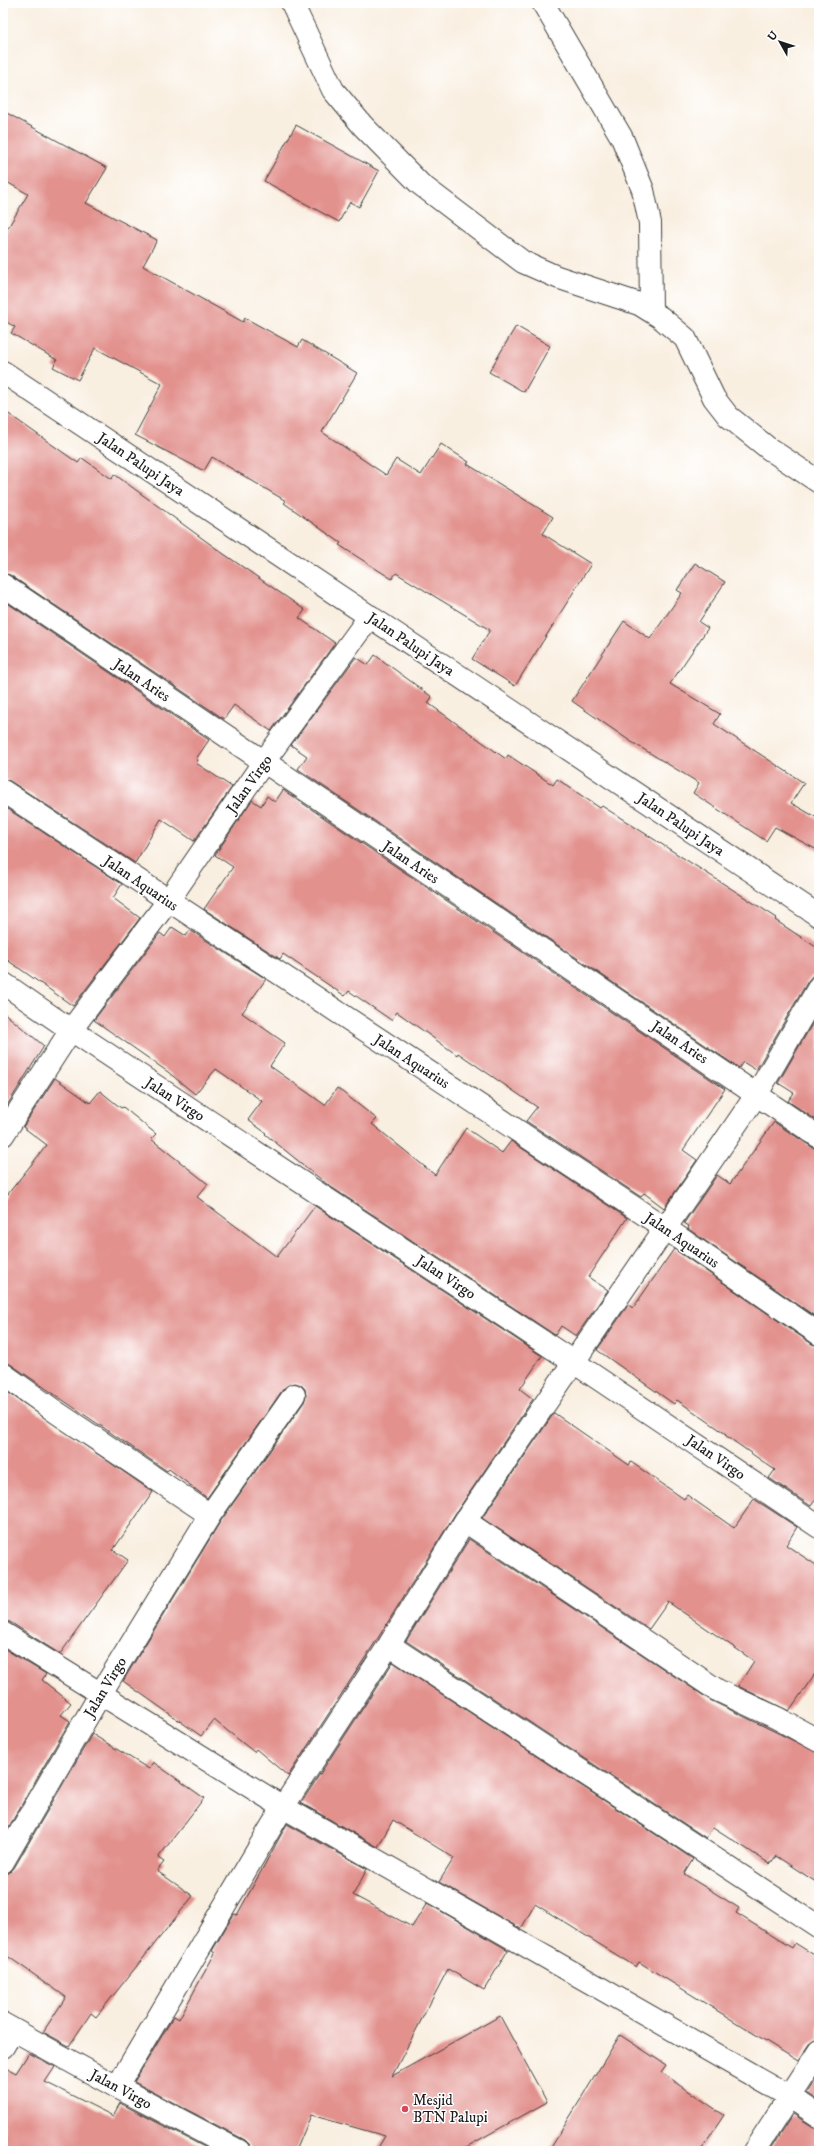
<svg xmlns="http://www.w3.org/2000/svg" width="822" height="2154" font-family="'IM FELL DW Pica',serif">
<style>
.building{fill:#e2918d}
.lines{fill:none;stroke-linecap:round;stroke-linejoin:round}
.minor-casing{stroke:#3d3c3a;stroke-width:24}
.minor{stroke:#fff;stroke-width:22}
.poi-dot{fill:#d1495b;stroke:#fff;stroke-width:1.5}
.labels{text-anchor:middle;stroke-width:3;stroke-linejoin:round;paint-order:stroke}
.street-label{font-size:15px;fill:#1c1c1c;stroke:#fff}
.poi-label{font-size:15px;fill:#1c1c1c;stroke:#fff;text-anchor:start}
</style>
<rect width="100%" height="100%" fill="#fff"/>
<filter id="ink" filterUnits="userSpaceOnUse"><feTurbulence type="fractalNoise" baseFrequency=".025" numOctaves="2"/><feDisplacementMap in="SourceGraphic" scale="8" xChannelSelector="R" yChannelSelector="G"/><feConvolveMatrix kernelMatrix="1 2 1 2 8 2 1 2 1" color-interpolation-filters="sRGB"/></filter>
<filter id="wash" filterUnits="userSpaceOnUse"><feTurbulence type="fractalNoise" baseFrequency=".012" numOctaves="4" result="noise"/><feDisplacementMap in="SourceGraphic" scale="16" xChannelSelector="R" yChannelSelector="G"/><feGaussianBlur stdDeviation="0.9" result="paint"/><feColorMatrix in="noise" values="0 0 0 0 0 0 0 0 0 0 0 0 0 0 0 0 0 1.4 0 .05"/><feComposite in="paint" operator="in"/></filter>
<g filter="url(#wash)">
<rect width="100%" height="100%" fill="#f9efe1"/>
<g id="blocks">
<path class="building" d="M3,111L107,168L86,203L157,240L143,266L243,322L245,318L298,347L302,340L357,373L322,432L386,475L396,459L421,475L441,444L469,462L467,464L553,517L543,534L591,564L515,686L472,659L490,630L396,573L392,579L339,545L341,543L284,503L286,501L212,457L204,471L135,435L162,384L95,348L78,380L53,367L57,360L11,333L15,327L3,320V236L28,194L3,180Z
M296,125L379,171L359,207L350,202L339,222L264,181Z
M516,326L550,346L524,392L489,372Z
M3,410L78,463L82,458L112,479L114,474L221,552L305,610L299,618L335,643L271,731L234,705L224,719L10,575L3,573Z
M695,563L725,582L699,622L708,628L670,684L720,714L714,724L804,783L791,803L819,819V851L775,827L766,841L693,793L699,783L630,741L572,701L624,621L650,639L682,593L677,590Z
M3,600L209,740L196,759L198,760L196,763L232,787L194,841L161,819L135,863L10,781L3,779Z
M375,655L432,697L428,703L506,759L508,755L553,785L557,779L600,808L602,806L777,918L775,920L819,949V975L812,976L808,981L756,1070L743,1062L739,1068L298,769L307,756L291,745L356,657L368,665Z
M283,790L725,1089L683,1150L697,1160L664,1208L644,1193L641,1197L526,1121L537,1107L458,1053L457,1055L397,1012L391,1020L349,991L345,996L283,954L280,959L204,909L233,867L215,855L252,800L261,806L267,796L275,802Z
M3,806L122,884L113,898L140,918L73,1006L3,957Z
M172,927L186,936L190,930L266,979L242,1013L285,1043L270,1066L325,1105L337,1088L377,1119L372,1124L435,1175L466,1128L502,1153L511,1141L627,1218L588,1277L608,1290L576,1336L561,1326L555,1335L328,1185L265,1134L266,1133L248,1120L262,1101L216,1069L195,1094L168,1072L94,1020L160,933L165,937Z
M3,1012L44,1046L3,1112Z
M819,1012V1122L788,1101L794,1093L778,1083Z
M55,1078L90,1103L100,1091L121,1108L123,1107L156,1134L151,1139L208,1184L197,1197L277,1257L315,1206L542,1356L520,1389L533,1399L455,1514L378,1638L288,1776L256,1749L254,1752L214,1720L201,1736L123,1681L220,1522L304,1402L306,1396L305,1389L301,1385L295,1383L284,1388L207,1498L169,1469L167,1471L10,1364L3,1362V1200L47,1145L23,1127Z
M774,1122L812,1147L819,1149V1319L688,1229L689,1226L684,1223L717,1175L730,1184Z
M674,1249L812,1344L819,1346V1494L811,1506L769,1478L775,1470L725,1435L726,1434L677,1400L674,1404L597,1350L628,1305L633,1308Z
M3,1389L153,1492L113,1550L128,1560L60,1654L10,1622L3,1621Z
M554,1413L629,1465L631,1462L684,1499L687,1495L734,1528L754,1499L797,1527L786,1545L819,1567V1668L789,1711L738,1686L754,1661L668,1602L649,1629L482,1518Z
M469,1539L710,1700L819,1753V1884L776,1856L770,1864L713,1827L706,1838L406,1641Z
M3,1648L46,1674L42,1680L71,1703L61,1715L70,1721L3,1837Z
M393,1662L693,1859L684,1874L739,1908L736,1913L792,1948L795,1943L819,1958V2039L809,2044L798,2061L639,1962L636,1967L535,1904L521,1929L439,1882L454,1858L393,1820L378,1847L301,1803Z
M92,1734L149,1769L153,1762L204,1798L158,1858L164,1862L157,1871L193,1896L96,2017L91,2013L69,2046L43,2032L66,1997L3,1953V1874L9,1873L14,1868Z
M287,1824L367,1869L353,1895L412,1927L427,1903L508,1950L484,1990L448,1969L392,2076L500,2016L547,2102L459,2151H376L385,2136L311,2115L296,2151H251L250,2145L245,2140L134,2082L174,2016L179,2019L215,1953L212,1951L234,1914L237,1915Z
M620,2035L666,2065L661,2072L724,2115L700,2151H549Z
M29,2053L55,2067L45,2082L113,2116L120,2103L212,2151H3V2066L16,2073Z
M819,2074V2101L807,2093Z
M793,2114L812,2126L819,2128V2151H769Z"/>
</g>
</g>
<g filter="url(#ink)">
<use href="#blocks" fill-opacity="0" stroke="#3d3c3a" stroke-width="1"/>
<g class="lines">
<g class="minor-casing">
<path id="minor" d="M292,3L333,90L363,126L420,184L523,262L557,277L639,304L660,317L685,338L714,398L728,416L768,448L819,482
M543,3L622,138L643,190L650,223L651,311
M3,372L819,916
M3,585L819,1137
M3,791L665,1228L819,1334
M3,983L71,1030L575,1363L819,1527
M3,1135L71,1030L168,901L263,763L370,616
M3,1374L56,1412L210,1515
M465,1521L717,1690L777,1718L819,1741
M3,1633L283,1807L789,2096L819,2116
M389,1645L819,1927
M3,1862L101,1693L210,1515L294,1395
M3,2024L117,2087L239,2151
M3,2047L13,2030
M117,2087L283,1807L389,1645L465,1521L757,1094L819,987
M754,2151L819,2051"/>
</g>
<use href="#minor" class="minor"/>
</g>
</g>
<circle class="poi-dot" cx="405" cy="2109" r="4"/>
<g class="labels">
<g class="street-label">
<text transform="translate(141 464) rotate(34)" y="5">Jalan Palupi Jaya</text>
<text transform="translate(411 644) rotate(34)" y="5">Jalan Palupi Jaya</text>
<text transform="translate(142 680) rotate(34)" y="5">Jalan Aries</text>
<text transform="translate(249 784) rotate(-55)" y="5">Jalan Virgo</text>
<text transform="translate(681 824) rotate(34)" y="5">Jalan Palupi Jaya</text>
<text transform="translate(411 862) rotate(34)" y="5">Jalan Aries</text>
<text transform="translate(141 883) rotate(34)" y="5">Jalan Aquarius</text>
<text transform="translate(680 1042) rotate(34)" y="5">Jalan Aries</text>
<text transform="translate(412 1061) rotate(33)" y="5">Jalan Aquarius</text>
<text transform="translate(175 1099) rotate(33)" y="5">Jalan Virgo</text>
<text transform="translate(682 1240) rotate(34)" y="5">Jalan Aquarius</text>
<text transform="translate(446 1277) rotate(33)" y="5">Jalan Virgo</text>
<text transform="translate(716 1457) rotate(34)" y="5">Jalan Virgo</text>
<text transform="translate(105 1687) rotate(-59)" y="5">Jalan Virgo</text>
<text transform="translate(121 2089) rotate(28)" y="5">Jalan Virgo</text>
</g>
<g class="poi-label">
<text x="413" y="2105">Mesjid<tspan x="413" dy="17">BTN Palupi</tspan></text>
</g>
</g>
<rect width="822" height="2154" fill="none" stroke="#fff" stroke-width="16"/>
<g transform="translate(780 42) rotate(309)" stroke="#ffffff" stroke-width="3" paint-order="stroke">
<path d="M0-3L7 15L0 10L-7 15Z" fill="#1c1c1c"/>
<text y="-6" font-size="11" font-weight="bold" text-anchor="middle" fill="#1c1c1c">U</text>
</g>
</svg>
